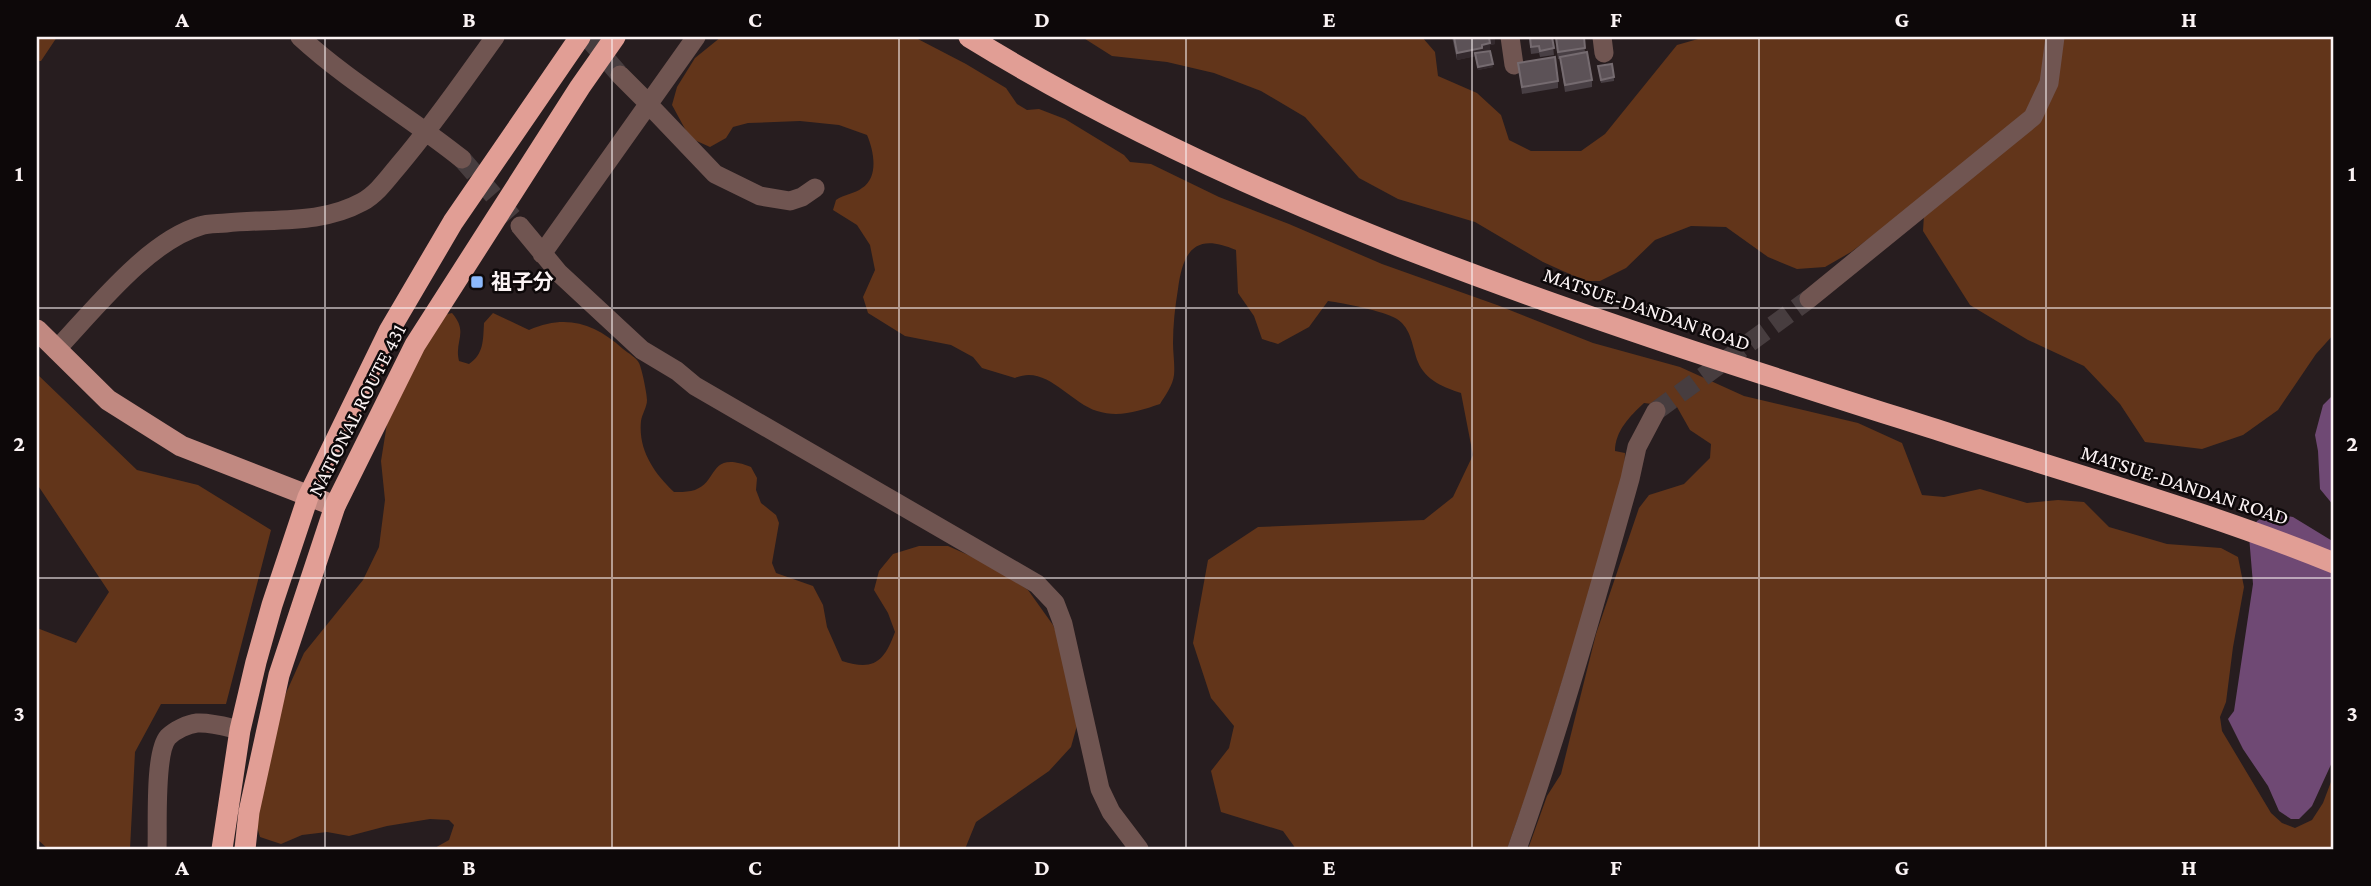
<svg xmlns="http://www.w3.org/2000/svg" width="2371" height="886" font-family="'Crimson Pro','Noto Sans JP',serif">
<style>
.green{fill:#62351a}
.water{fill:#6f4974}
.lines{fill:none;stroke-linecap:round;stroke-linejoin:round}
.minor-tunnel{stroke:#473d3f;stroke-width:19;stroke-dasharray:19 10;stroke-linecap:butt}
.minor{stroke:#705551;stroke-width:19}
.major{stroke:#c18981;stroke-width:21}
.highway{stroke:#e19e95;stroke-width:21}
.wall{fill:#483f44}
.shaded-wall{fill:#33292d}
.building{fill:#5c5257;stroke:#756b70;stroke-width:2}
.grid{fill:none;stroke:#fbf3f4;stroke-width:2;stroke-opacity:0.55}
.poi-dot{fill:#8cb9fc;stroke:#0d0809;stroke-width:2.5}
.labels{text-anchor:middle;stroke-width:5;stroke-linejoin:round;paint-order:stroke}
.poi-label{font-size:21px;font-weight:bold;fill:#fbf3f4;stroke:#0d0809;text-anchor:start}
.street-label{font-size:21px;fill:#fbf3f4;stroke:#0d0809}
.neatline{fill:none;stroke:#fbf3f4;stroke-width:2.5}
.grid-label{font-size:23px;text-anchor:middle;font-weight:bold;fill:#fbf3f4}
</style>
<rect width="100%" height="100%" fill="#271d1f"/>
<path class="green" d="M37,37H57L41,61H37Z
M721,37H914L966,64L1006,88L1017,104L1027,110L1039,109L1065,119L1124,155L1130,162L1151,164L1219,197L1289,224L1382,264L1497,305L1593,343L1680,367L1744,396L1858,423L1902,443L1922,495L1944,497L1980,489L2027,503L2058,500L2084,502L2109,527L2167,544L2221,548L2238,557L2244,587L2233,647L2226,702L2220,717L2222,731L2271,813L2282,823L2295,828L2312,820L2323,803L2334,774V849H1528L1547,796L1561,774L1596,634L1639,508L1649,495L1684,484L1710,458L1711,444L1690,430L1677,407L1644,403C1630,416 1615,431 1615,451L1625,453L1624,479L1535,770L1507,849H1296L1283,831L1221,812L1211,771L1229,748L1234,726L1211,698L1193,643L1208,560L1258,527L1424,520L1453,497L1473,455L1461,393C1445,388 1425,380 1418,362C1412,347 1412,329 1397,319C1384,311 1343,303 1328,301L1309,327L1278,344L1262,339L1254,316L1238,293L1236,250C1195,232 1183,251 1178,289C1175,307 1173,325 1173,343C1173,353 1175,365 1174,375C1173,385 1165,396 1160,404C1139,411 1119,418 1097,411C1069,402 1046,364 1015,378L982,368L973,357L951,345L905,336L868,313L863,297L875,270L870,245L857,225L833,210L836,200C844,194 855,194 862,188C879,177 874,151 867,135L839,125L800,121L748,123L733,127L726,138L710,147L690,138L672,105L677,87L695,58Z
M1082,37H1422L1435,52L1438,76L1477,93L1501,115L1509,140L1531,151H1581L1605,134L1677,45L1705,37H2050L2044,81L2027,115L1902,214L1851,252L1825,267L1797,269L1768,257L1726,227L1691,226L1655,240L1626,268L1600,281H1585L1543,262L1475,222L1398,199L1359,178L1305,117L1261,91L1214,73L1167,62L1112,56Z
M2064,37H2334V334L2316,354L2278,410L2243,435L2202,449L2145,442L2120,404L2084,366L2028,340L1970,305L1923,231L1924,215L2009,145Z
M452,313C469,333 454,340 459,361L469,364C484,354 483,340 484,323L493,313L529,330C566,314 594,323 623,349C628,353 637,358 639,363C642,369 647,394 647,400C647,407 642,414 641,421C638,450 654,473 674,492C679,492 686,492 691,491C720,485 706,449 751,467L757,478L756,490L761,503L776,515L779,523L772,563L776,573L813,586L823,605L827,627L842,661C874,671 884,662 895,632L888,613L874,590L879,571L893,554L919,546H948L993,566L1028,590L1053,625L1067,657L1078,722L1071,747L1049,771L976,822L965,849H433L449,840L454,825L449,820L430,819L387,826L349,836L327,832L302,835L281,844L260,837L255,820L267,747L286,693L304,653L363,580L379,547L385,500L381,461L389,411L439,316Z
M37,374L137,470L198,485L271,530L226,704H161L135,752L130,849H48L37,839V628L76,643L109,592L37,484Z"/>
<path class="water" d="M2334,394V506L2320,489L2318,451L2315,435L2323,405Z
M2269,513L2293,517L2334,542V758L2312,806L2299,819H2291L2279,811L2268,786L2243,749L2228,719L2234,711L2253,584L2249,536L2257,521Z"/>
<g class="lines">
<path class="minor-tunnel" d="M587,37L620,75
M462,159L520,226
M1656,411L1809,299"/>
<path class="minor" d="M300,37C350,83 410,117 462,159
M1510,37L1514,65
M1602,37L1604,53
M620,75L645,100
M652,108L715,174L760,196L790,201L802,197L815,188
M520,226L559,273L642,350L677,371L695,386L1037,584L1055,603L1063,624L1100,789L1111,812L1139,849
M542,254L696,37
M1809,299L2033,117L2049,83L2055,37
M56,350C93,311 148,241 200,226C208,223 218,224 226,223C272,218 320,225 362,202C377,194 388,178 399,165C434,124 464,80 495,37
M157,849C158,826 154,753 168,737C175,730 188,724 197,723C211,722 227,727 240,730
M1517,849C1560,728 1595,603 1630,479L1637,447L1656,411"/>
<path class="major" d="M37,330L108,400L181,446L335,506"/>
<path class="highway" d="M969,37C1268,221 1618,328 1950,434C2078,476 2209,512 2334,563
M222,849L240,730L256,662L272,605L308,497L389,331L453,222L580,37
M245,849L249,812L279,675L335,506L415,345L580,87L615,37"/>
</g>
<path class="wall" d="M1452,37H1495V44L1490,45V50L1482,52L1493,67L1478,70L1475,56L1457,60Z
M1529,37H1552L1554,55L1540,57L1539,53L1531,54Z
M1555,37H1584L1585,53L1592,80V87L1565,92L1560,59H1558Z
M1518,63L1558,81V88L1522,94Z
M1598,66L1614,77V81L1601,83Z"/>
<path class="shaded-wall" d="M1495,37V44L1490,45V50L1482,52V55L1457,60V53L1489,38Z
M1493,64V67L1478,70V67Z"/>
<path class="building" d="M1454,37H1495L1489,38L1490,43L1482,45V48L1457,53Z
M1530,37H1552L1554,48L1540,51L1539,46L1531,47Z
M1556,37H1584L1585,48L1558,52Z
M1490,51L1493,64L1478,67L1475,53Z
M1587,52L1592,80L1565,85L1560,57Z
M1555,57L1558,81L1522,87L1518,63Z
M1612,64L1614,77L1601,80L1598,66Z"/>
<path class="grid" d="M325,37V849M612,37V849M899,37V849M1186,37V849M1472,37V849M1759,37V849M2046,37V849M37,308H2334M37,578H2334"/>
<rect class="poi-dot" x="470" y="275" width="14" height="14" rx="3.5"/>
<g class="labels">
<g class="poi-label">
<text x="491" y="289">祖子分</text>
</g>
<g class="street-label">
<text transform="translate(1647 309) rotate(19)" y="7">MATSUE-DANDAN ROAD</text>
<text transform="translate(357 410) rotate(-63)" y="7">NATIONAL ROUTE 431</text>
<text transform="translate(2185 485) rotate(18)" y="7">MATSUE-DANDAN ROAD</text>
</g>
</g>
<rect width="2371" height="886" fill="none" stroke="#0d0809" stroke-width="77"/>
<rect x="38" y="38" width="2294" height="810" class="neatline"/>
<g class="grid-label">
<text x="182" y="27">A</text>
<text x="469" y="27">B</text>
<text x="755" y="27">C</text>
<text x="1042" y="27">D</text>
<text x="1329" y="27">E</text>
<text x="1616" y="27">F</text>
<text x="1902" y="27">G</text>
<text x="2189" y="27">H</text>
<text x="19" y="181">1</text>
<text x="2352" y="181">1</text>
<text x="19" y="451">2</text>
<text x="2352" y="451">2</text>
<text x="19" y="721">3</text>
<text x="2352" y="721">3</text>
<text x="182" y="875">A</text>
<text x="469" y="875">B</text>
<text x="755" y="875">C</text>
<text x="1042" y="875">D</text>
<text x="1329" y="875">E</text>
<text x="1616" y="875">F</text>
<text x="1902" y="875">G</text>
<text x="2189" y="875">H</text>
</g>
</svg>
